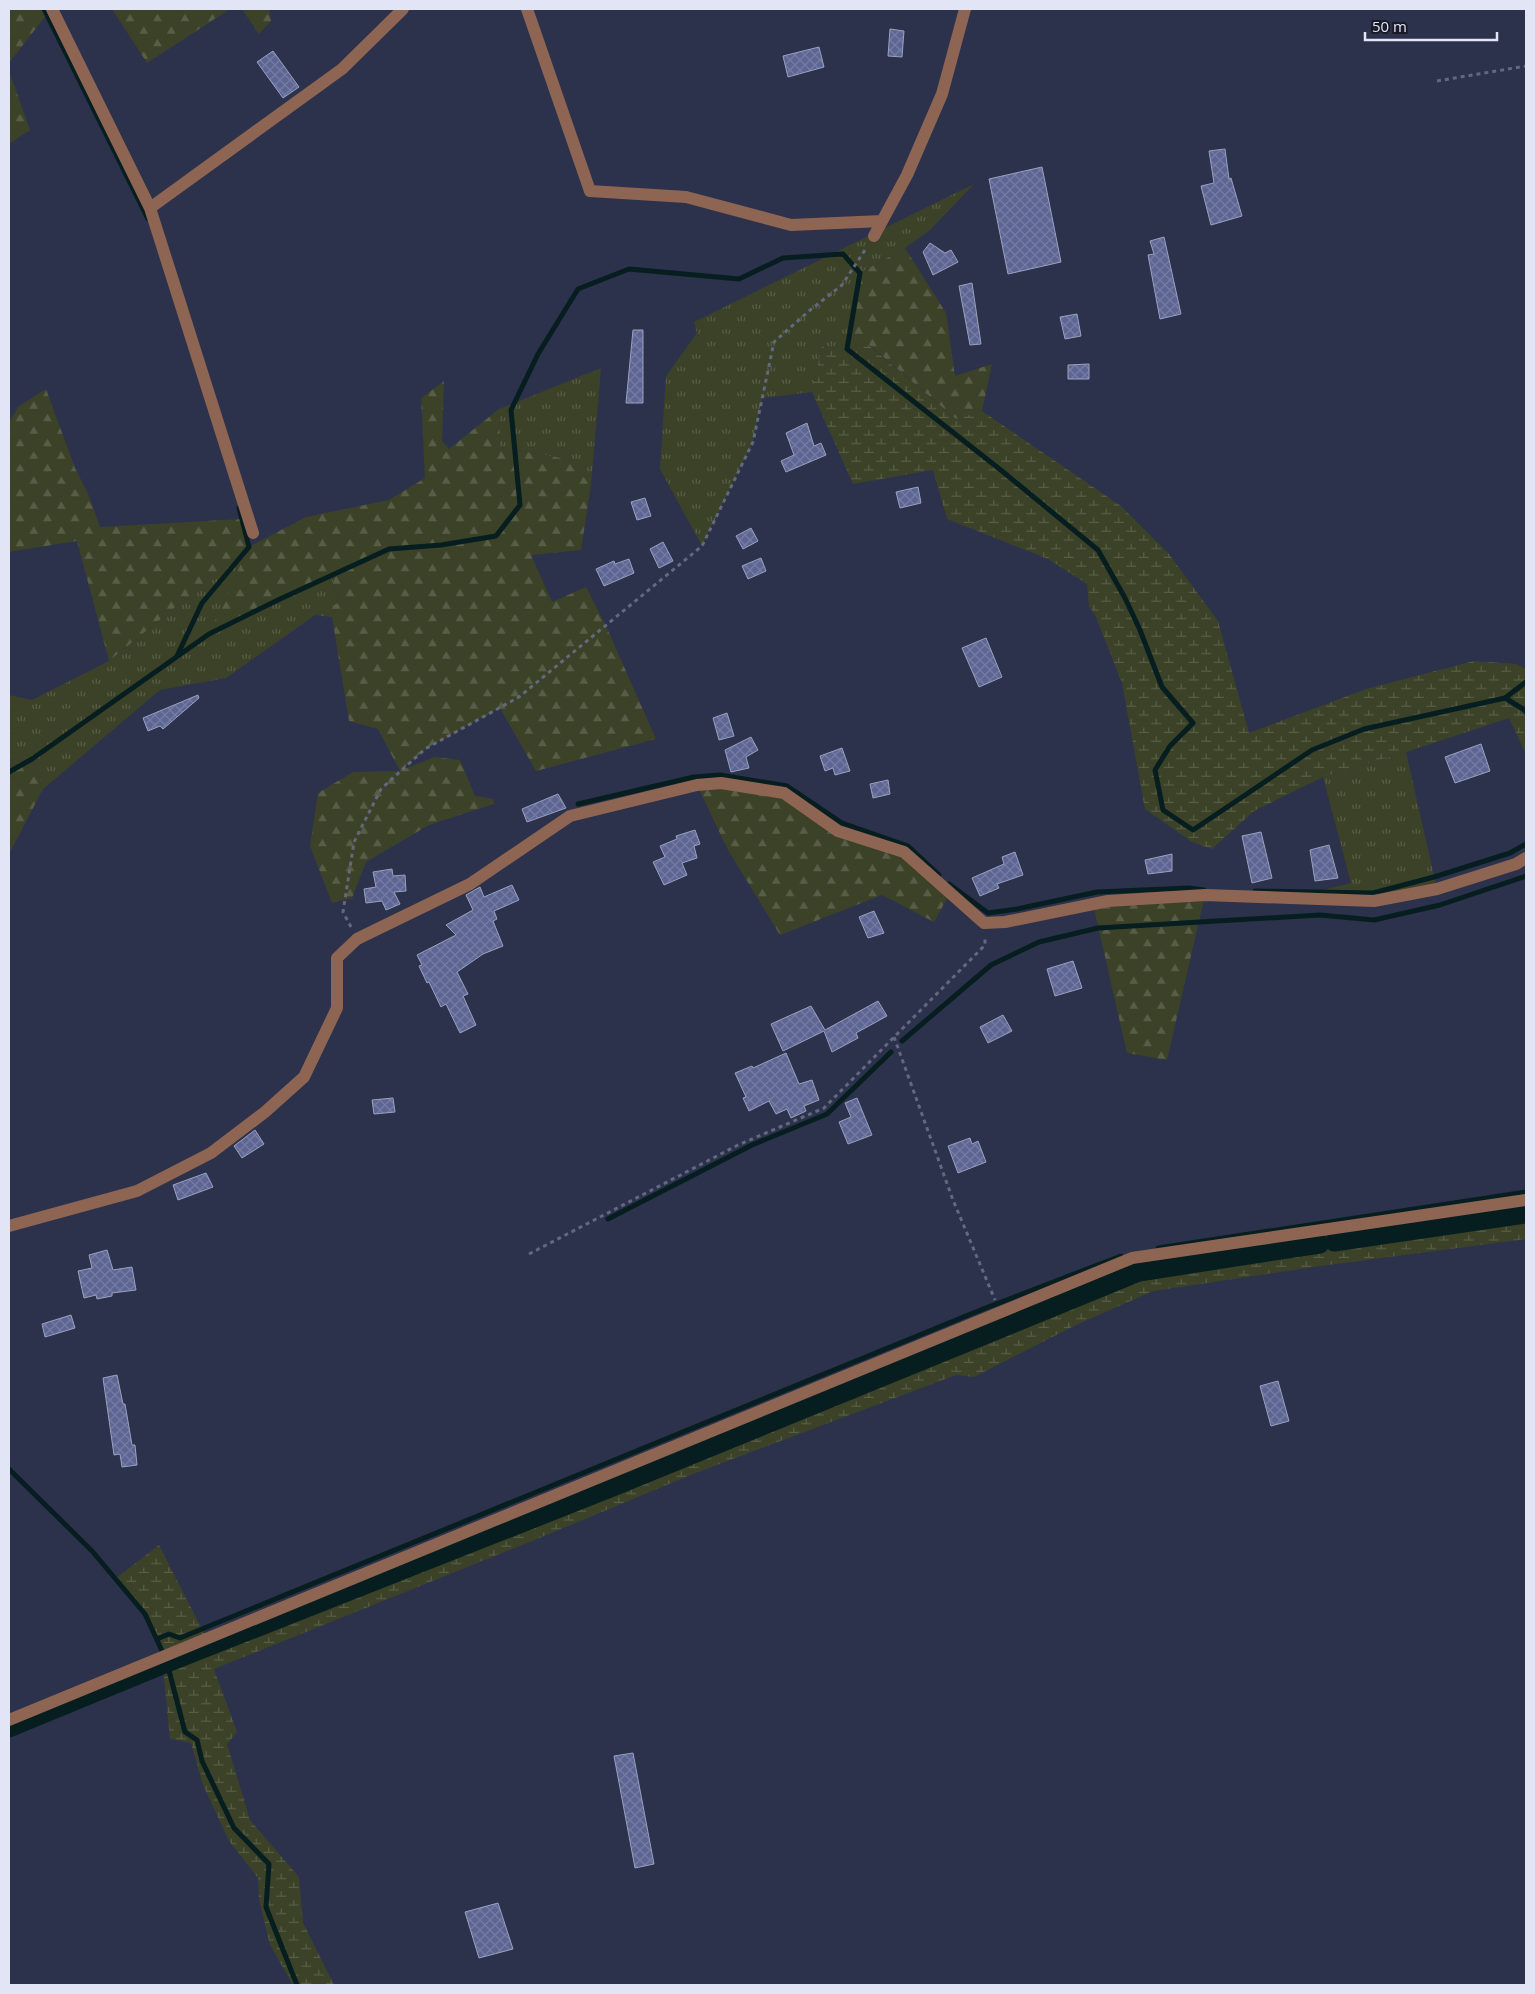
<svg xmlns="http://www.w3.org/2000/svg" width="1535" height="1994" font-family="'Open Sans',sans-serif">
<style>
.grass{fill:url(#grass-tufts)}
.forest{fill:url(#forest-firs)}
.wetland{fill:url(#wetland-marsh)}
.lines{fill:none;stroke-linecap:round;stroke-linejoin:round}
.stream{stroke:#071e21;stroke-width:5}
.canal{stroke:#071e21;stroke-width:19}
.building{fill:url(#building-cross-hatch);stroke:#99a1c0}
.path{stroke:#62687e;stroke-width:3;stroke-dasharray:4 4;stroke-linecap:butt}
.minor{stroke:#8e6553;stroke-width:12}
</style>
<defs>
<pattern id="grass-tufts" width="24" height="20" patternUnits="userSpaceOnUse" patternTransform="scale(1.25)"><rect width="24" height="20" fill="#3c4227"/><path d="M3 7l-1-3M5 7V3M7 7l1-3M15 17l-1-3M17 17v-4M19 17l1-3" fill="none" stroke="#585d47"/></pattern>
<pattern id="forest-firs" width="22" height="20" patternUnits="userSpaceOnUse" patternTransform="scale(1.25)"><rect width="22" height="20" fill="#3c4227"/><path d="M5 1l3.5 6h-7zM16 11l3.5 6h-7z" fill="#585d47"/></pattern>
<pattern id="wetland-marsh" width="20" height="14" patternUnits="userSpaceOnUse" patternTransform="scale(1.25)"><rect width="20" height="14" fill="#3c4227"/><path d="M1 5h8M5 5V1M11 12h8M15 12V8" fill="none" stroke="#585d47"/></pattern>
<pattern id="building-cross-hatch" width="8" height="8" patternUnits="userSpaceOnUse" patternTransform="scale(1.25)"><rect width="8" height="8" fill="#5d6693"/><path d="M0 0l8 8M0 8l8-8" fill="none" stroke="#747ca3"/></pattern>
</defs>
<rect width="100%" height="100%" fill="#2c324b"/>
<path class="grass" d="M974,184L930,230L905,248L860,273L847,349L822,346L812,392L762,398L753,442L702,546L660,469L666,376L697,333L694,322Z
M601,368L591,485L567,459L500,447L499,409Z
M249,547L210,633L332,574L338,603L315,615L226,678L160,690L43,789L32,759L9,772V695L32,700L109,661Z
M1406,752L1437,889L1374,901L1320,899L1319,891L1351,883L1323,777Z"/>
<path class="forest" d="M9,9H51L9,63Z
M112,9H230L147,63Z
M242,9H269L271,21L259,34Z
M9,71L30,130L9,144Z
M905,248L946,313L955,376L992,364L982,411L956,419L867,343L847,349L860,273Z
M444,381L442,441L449,449L499,409L500,447L567,459L591,485L581,550L531,555L552,602L586,587L606,626L656,739L536,771L500,708L425,749L402,770L435,757L460,760L475,796L493,799L494,804L429,825L366,862L352,898L332,903L310,846L318,793L353,772L400,771L378,729L349,721L332,617L315,615L338,603L332,574L209,634L248,548L109,661L77,541L9,552V422L19,406L46,389L75,468L89,496L100,527L242,519L249,547L306,517L389,500L425,478L421,398Z
M32,759L43,789L9,854V772Z
M697,785L784,793L838,831L904,852L950,893L934,922L882,895L780,935L728,850Z
M1205,895L1167,1060L1127,1053L1093,904Z"/>
<path class="wetland" d="M866,343L956,419L982,411L1121,506L1169,554L1218,621L1249,733L1366,689L1474,661L1516,664L1526,669V754L1509,718L1406,752L1323,777L1254,811L1212,849L1192,842L1145,809L1122,683L1096,617L1089,606L1087,584L1048,559L947,519L933,470L853,484L812,392L822,346L847,349Z
M1526,1200V1239L1321,1266L1153,1291L1074,1326L974,1377L956,1375L693,1474L537,1539L214,1669L237,1732L227,1744L250,1820L299,1877L303,1923L334,1985H293L270,1945L259,1899L258,1878L229,1841L203,1785L191,1743L170,1739L162,1658L163,1653L145,1614L115,1579L159,1545L207,1639L1132,1258Z"/>
<g class="lines">
<path class="stream" d="M44,9L148,219
M177,656L202,603L249,547L239,508
M1505,698L1526,682
M9,772L32,759L209,634L280,599L389,549L441,545L496,536L520,505L511,410L538,354L578,289L629,269L739,279L783,258L843,254L860,273L847,349L1002,471L1098,550L1125,598L1140,630L1162,687L1193,723L1170,746L1155,770L1163,810L1193,830L1312,750L1364,729L1505,698L1523,709L1526,712
M578,804L694,777L720,775L787,786L842,823L908,846L939,875
M949,884L988,913L1017,909L1097,892L1189,888L1204,890
M1255,891L1373,893L1434,877L1510,853L1526,844
M902,1041L991,965L1039,942L1098,928L1320,915L1374,920L1440,905L1526,876
M608,1219L752,1145L827,1114L891,1052
M1158,1248L1526,1192
M9,1469L92,1551L145,1614L163,1653
M157,1639L169,1634L180,1638L983,1309L1121,1256
M166,1659L185,1732L197,1740L202,1761L234,1828L269,1864L266,1907L297,1985"/>
<path class="canal" d="M1334,1242L1526,1214
M9,1728L167,1663L613,1487L1139,1272L1320,1244"/>
</g>
<path class="building" d="M890,29L904,31L902,57L888,56Z
M819,47L824,67L788,77L783,56Z
M273,51L299,87L283,98L257,62Z
M1225,149L1229,179L1231,178L1242,216L1211,225L1201,186L1214,183L1209,151Z
M1042,167L1061,262L1008,274L989,179Z
M1164,237L1181,314L1160,319L1148,255L1154,254L1150,241Z
M930,243L945,253L951,250L958,262L933,275L923,252Z
M972,283L981,344L970,345L959,286Z
M1077,314L1081,336L1065,339L1060,317Z
M633,330H643V403H626Z
M1089,364V379H1068V365Z
M807,423L814,446L821,443L826,455L786,472L781,461L794,455L786,433Z
M918,487L921,503L900,508L896,492Z
M645,498L651,516L637,520L631,502Z
M751,528L758,541L743,549L736,536Z
M663,542L673,561L659,568L650,549Z
M761,558L766,571L748,579L742,566Z
M629,559L634,573L604,586L596,569L614,561L615,564Z
M986,638L1002,677L979,687L962,648Z
M198,695L199,698L163,729L160,726L148,731L143,718Z
M727,713L734,736L719,740L713,718Z
M751,737L758,750L746,757L749,768L731,772L725,750Z
M1481,744L1490,771L1455,783L1445,757Z
M842,748L850,771L835,775L833,768L825,771L820,756Z
M888,780L890,794L873,798L870,784Z
M558,794L566,808L527,822L522,809Z
M695,830L700,844L694,846L697,858L682,863L687,875L664,885L653,862L665,857L660,846L677,839L676,836Z
M1261,832L1272,878L1252,883L1242,836Z
M1329,845L1338,878L1315,881L1310,850Z
M1015,852L1023,875L997,884L999,888L980,896L972,878L1004,864L1002,857Z
M1172,854V871L1148,874L1145,860Z
M392,869L393,876L405,875L406,891L394,892L400,904L386,910L382,901L366,903L364,889L376,887L373,872Z
M512,885L519,900L494,911L497,919L493,921L503,946L483,954L457,972L468,994L463,996L476,1025L460,1033L446,1004L441,1007L429,982L427,983L419,966L422,965L417,955L456,935L446,925L473,910L466,895L480,887L484,897Z
M874,911L884,933L868,938L859,917Z
M1073,961L1082,988L1055,996L1047,969Z
M878,1001L887,1016L856,1033L858,1038L832,1052L824,1031L783,1051L771,1024L811,1006L825,1030Z
M1003,1015L1012,1031L988,1043L980,1027Z
M786,1053L799,1084L812,1080L819,1100L804,1106L806,1111L791,1118L787,1109L776,1114L769,1101L749,1111L743,1098L746,1097L735,1073L752,1066L753,1068Z
M393,1098L395,1112L374,1114L372,1100Z
M857,1098L872,1135L848,1144L839,1122L851,1117L845,1103Z
M255,1130L264,1144L242,1158L234,1146Z
M970,1138L972,1144L978,1141L986,1162L958,1173L948,1146Z
M206,1173L213,1187L178,1200L173,1185Z
M107,1250L113,1270L132,1267L136,1290L112,1293V1296L97,1299L96,1295L84,1298L78,1271L92,1268L89,1255Z
M71,1315L75,1328L45,1337L42,1324Z
M117,1375L123,1404H125L132,1445H135L137,1465L122,1467L120,1454L114,1455L103,1378Z
M1278,1381L1289,1421L1271,1426L1260,1386Z
M633,1753L654,1864L635,1868L614,1756Z
M498,1903L513,1949L479,1958L465,1912Z"/>
<g class="lines">
<path class="path" d="M1437,81L1526,66
M351,927L343,912L354,842L381,789L425,749L519,697L702,546L753,442L774,342L809,311L842,285L867,247
M894,1037L953,1200L995,1300
M529,1254L738,1145L824,1108L985,945V937"/>
<path class="minor" d="M52,9L150,208L253,533
M527,9L590,191L686,197L791,225L882,221
M150,208L342,69L403,9
M874,236L907,175L942,94L965,9
M9,1226L137,1191L211,1153L265,1112L304,1077L337,1008V958L357,939L470,884L570,816L697,785L721,783L784,793L838,831L904,852L984,923L1005,922L1108,901L1205,895L1374,901L1437,889L1516,864L1526,858
M9,1720L1132,1258L1526,1200"/>
</g>
<rect width="1535" height="1994" fill="none" stroke="#e1e5f6" stroke-width="20"/>
<path d="M1365 32v8h132v-8" fill="none" stroke="#e1e5f6" stroke-width="2.5"/>
<text x="1372" y="32" font-size="15" fill="#e1e5f6" stroke="#181a26" stroke-width="4" paint-order="stroke">50 m</text>
</svg>
